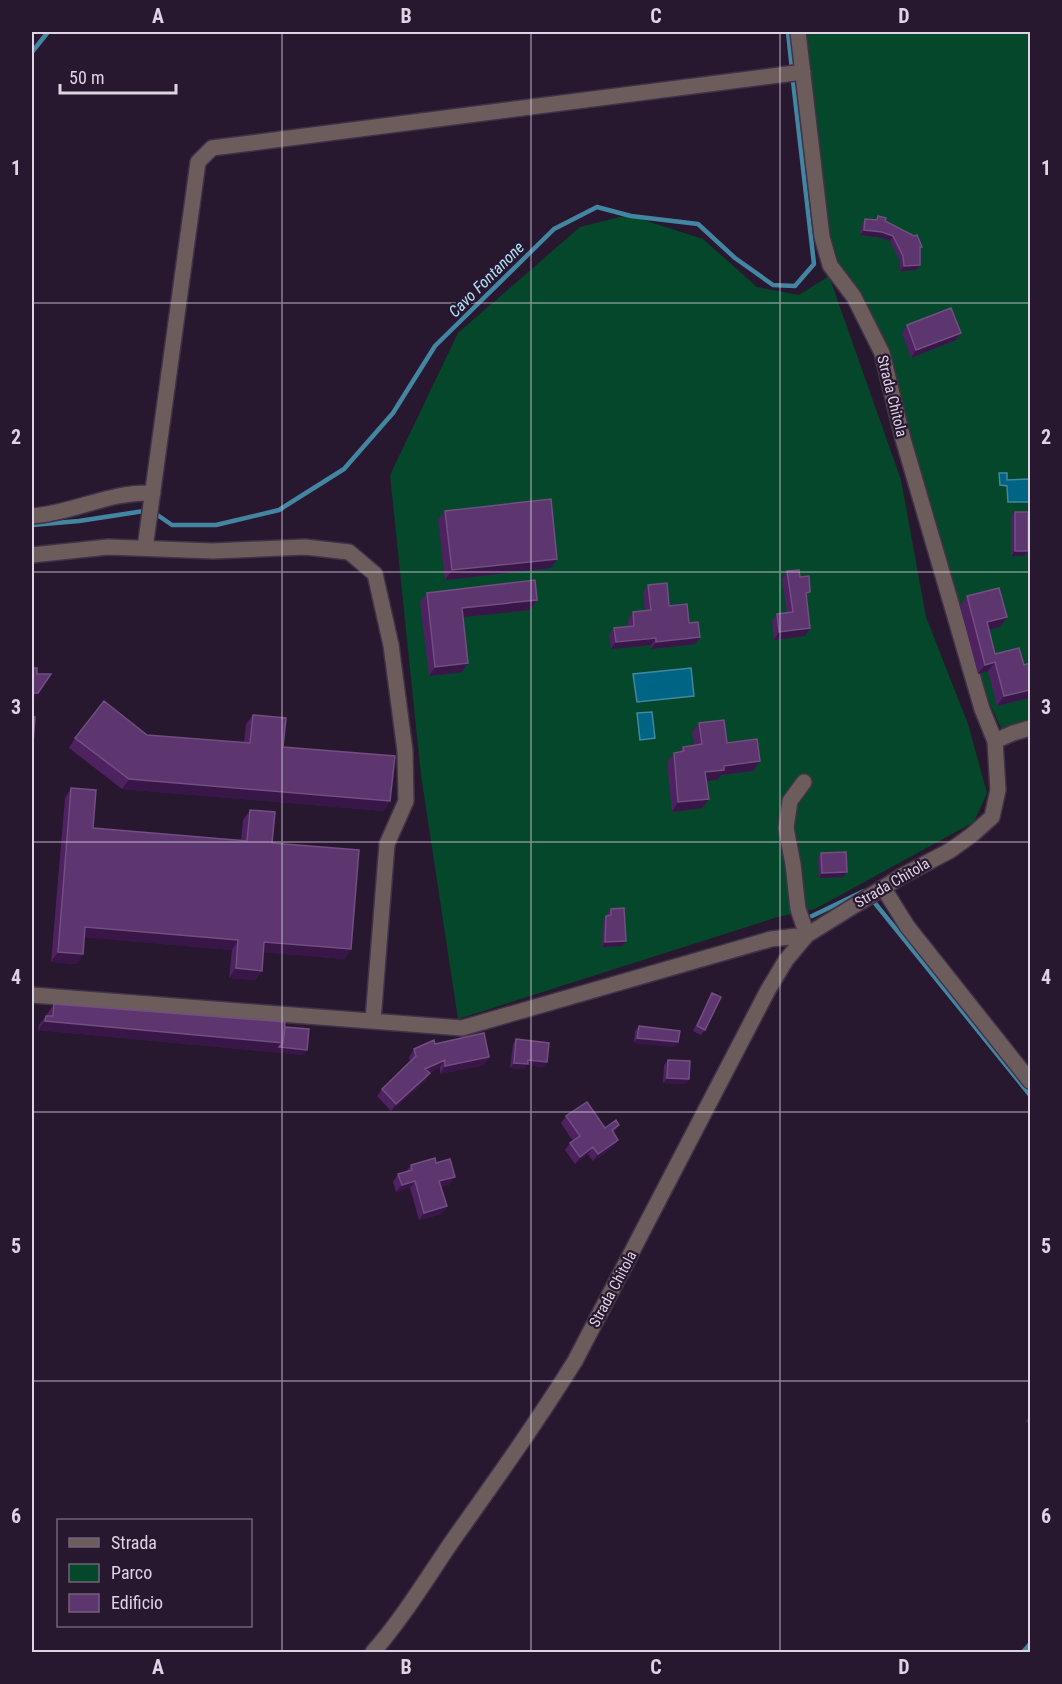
<svg xmlns="http://www.w3.org/2000/svg" width="1062" height="1684" font-family="'Roboto Condensed',sans-serif">
<style>
.green{fill:#05472b}
.water{fill:#006485;stroke:#4386a2;stroke-width:1.5}
.lines{fill:none;stroke-linecap:round;stroke-linejoin:round}
.stream{stroke:#4386a2;stroke-width:4.5}
.minor-casing{stroke:#413248;stroke-width:18}
.minor{stroke:#6d5c5c;stroke-width:15}
.wall{fill:#4e2161}
.shaded-wall{fill:#381647}
.building{fill:#5d356f;stroke:#724e81;stroke-width:1.5}
.grid{fill:none;stroke:#ded4e4;stroke-width:1.5;stroke-opacity:0.55}
.labels{text-anchor:middle;stroke-width:4.5;stroke-linejoin:round;paint-order:stroke}
.street-label{font-size:15px;fill:#ded4e4;stroke:#27182f}
.water-label{font-size:16px;font-style:italic;fill:#b4e4fc;stroke:#27182f}
.neatline{fill:none;stroke:#ded4e4;stroke-width:2}
.grid-label{font-size:20px;text-anchor:middle;font-weight:bold;fill:#ded4e4}
</style>
<rect width="100%" height="100%" fill="#27182f"/>
<path class="green" d="M806,32H1030V738L1008,743L978,678L878,329L857,288L838,262L831,235L820,161Z
M628,215L703,239L757,287L799,295L829,276L901,480L926,617L968,724L987,793L974,822L815,909L778,917L458,1019L421,775L390,475L458,333L580,227Z"/>
<path class="water" d="M999,473H1007V480L1030,479V502H1008L1007,486L1000,485Z
M691,668L694,696L637,702L633,674Z
M652,712L655,738L640,740L637,713Z"/>
<g class="lines">
<path class="stream" d="M788,32L792,70
M32,52L48,32
M32,525L79,521L144,511L156,514L172,525H216L279,510L344,469L393,413L435,346L554,229L597,207L631,216L698,224L735,258L773,285L795,286L814,264L793,81
M874,902L1030,1095
M812,916L864,891
M1023,1652L1030,1644"/>
<g class="minor-casing">
<path id="minor" d="M32,516C74,513 110,491 153,493
M145,548L198,162L212,148L803,72
M32,555L108,547L213,551L305,547L349,552L375,574L391,645L405,751L406,801L387,844L373,1020
M995,741L1013,733L1030,728
M804,782L790,801L786,828L793,864L798,909L807,935
M884,889L907,926L1030,1081
M32,995L462,1028L771,939L807,935
M373,1652C403,1618 427,1578 453,1540C495,1481 537,1422 575,1361L768,990L786,960L807,935L902,876L951,850L973,834L992,817L998,790L995,741L982,709L903,439L882,353L854,297L830,265L822,237L798,32"/>
</g>
<use href="#minor" class="minor"/>
</g>
<path class="wall" d="M878,216L922,247L920,249L916,270L900,271V261L890,241L878,237L860,235L862,224L865,219L875,220Z
M907,325L961,333L956,340L911,358L902,333Z
M445,511L551,568L445,580L438,520Z
M1015,512L1028,551L1024,556H1011V517Z
M787,571L800,577L806,598L810,628L805,636L774,640L772,621L777,614L787,613L782,579Z
M648,585L669,606L689,623L700,637L695,644L651,649V645L611,649L609,635L614,628L628,626V620L633,612L645,611L643,592Z
M427,593L537,600L530,610L463,617L462,672L429,676L420,602Z
M967,596L1007,617L1000,627L989,630L995,654L1024,665L1030,663V696L1029,698L997,706L988,671L978,674L960,606Z
M253,715L283,747L384,811L122,789L69,748L75,738L147,735L244,742L246,724Z
M699,723L727,743L760,761L753,771L721,775L717,780L706,781L702,808L672,812L667,762L674,753L679,752L683,747L694,745L692,732Z
M71,788L93,828L241,840L243,820L250,810L272,843L351,949L344,959L263,952L262,971L255,980L229,978L232,950L84,937L83,954L76,964L51,962L65,798Z
M821,853L847,872L843,877L819,878L818,858Z
M611,909L622,946L602,947L603,921L606,916H607V914Z
M712,993L705,1030L701,1035L693,1031L709,998Z
M54,1004L285,1027L304,1055L38,1030L39,1025L46,1016H47V1014Z
M639,1026L675,1047L634,1043L635,1031Z
M516,1039L547,1062L543,1067L527,1065L524,1069L510,1068L513,1044Z
M435,1044L489,1057L484,1065L440,1074V1067L429,1073L425,1081L391,1111L377,1096L382,1089L410,1061L409,1057L414,1049Z
M668,1060L689,1079L686,1084L663,1083L664,1065Z
M566,1116L605,1128L619,1125L613,1133L618,1140L613,1147L593,1161L588,1154L575,1164L565,1150L570,1143L573,1141L561,1123Z
M436,1163L450,1184L441,1187L447,1206L442,1214L419,1220L410,1188L396,1192L393,1182L398,1174L406,1172L411,1165Z
M1030,1414V1426L1026,1421Z"/>
<path class="shaded-wall" d="M864,230L882,232L893,236L890,241L878,237L860,235Z
M920,265L916,270L900,271L904,266Z
M961,333L956,340L911,358L916,350Z
M1015,551H1028L1024,556H1011Z
M557,559L551,568L445,580L452,570Z
M537,600L530,610L455,618L462,608Z
M1007,617L1000,627L980,632L987,622Z
M810,628L805,636L774,640L779,632Z
M700,637L695,644L651,649L656,642Z
M656,638L651,645L611,649L616,642Z
M995,662L988,671L978,674L985,665Z
M468,663L462,672L429,676L435,667Z
M51,674L33,700H32V693Z
M1030,689V696L1029,698L997,706L1004,696Z
M760,761L753,771L721,775L717,780L699,782L705,772L724,766Z
M129,779L390,801L384,811L122,789Z
M709,799L702,808L672,812L678,802Z
M847,872L843,877L819,878L822,873Z
M85,927L238,940L232,950L78,937Z
M626,941L622,946L602,947L605,942Z
M264,942L351,949L344,959L257,952Z
M58,952L83,954L76,964L51,962Z
M236,968L262,971L255,980L229,978Z
M45,1021L283,1043L307,1050L304,1055L38,1030Z
M637,1038L678,1042L675,1047L634,1043Z
M489,1057L484,1065L440,1074L445,1066Z
M445,1060L440,1067L420,1077L425,1069Z
M528,1060L547,1062L543,1067L527,1065L524,1069L510,1068L514,1063Z
M430,1073L425,1081L391,1111L396,1104Z
M667,1078L689,1079L686,1084L663,1083Z
M618,1140L613,1147L593,1161L598,1154Z
M593,1147L588,1154L575,1164L580,1157Z
M455,1177L450,1184L434,1189L439,1181Z
M415,1181L410,1188L396,1192L402,1185Z
M447,1206L442,1214L419,1220L424,1213Z"/>
<path class="building" d="M878,216L886,218L885,221L914,236L917,235L922,247H920V265L904,266L903,256L893,236L882,232L864,230L865,219L877,220Z
M951,308L961,333L916,350L907,325Z
M551,499L557,559L452,570L445,511Z
M1015,512H1028V551H1015Z
M799,570L800,577L809,576L810,592L806,593L810,628L779,632L777,614L793,612L787,571Z
M535,580L537,600L462,608L468,663L435,667L427,593Z
M667,583L669,606L687,604L689,623L698,622L700,637L656,642V638L616,642L614,628L634,626L633,612L651,610L648,585Z
M999,588L1007,617L987,622L995,654L1019,648L1024,665L1030,663V690L1004,696L995,662L985,665L967,596Z
M32,668H37V674H51L38,693H32Z
M104,701L147,735L250,743L253,715L286,718L283,747L395,756L390,801L129,779L75,738Z
M32,716L35,717L32,756Z
M724,720L727,743L757,739L760,761L724,766V770L705,772L709,799L678,802L674,753L684,751L683,747L702,744L699,723Z
M71,788L96,790L93,828L247,841L250,810L275,812L272,843L359,850L351,949L264,942L262,971L236,968L238,940L85,927L83,954L58,952Z
M846,852L847,872L822,873L821,853Z
M624,908L626,941L605,942L606,916L611,915V909Z
M712,993L721,997L705,1030L697,1026Z
M54,1004L285,1022L283,1043L45,1021L46,1016H53Z
M639,1026L680,1031L678,1042L637,1038Z
M285,1027L309,1029L307,1050L279,1047L283,1043Z
M484,1033L489,1057L445,1066V1060L425,1069L430,1073L396,1104L382,1089L416,1056L414,1049L434,1040L435,1044Z
M516,1039L549,1043L547,1062L528,1060V1064L514,1063Z
M668,1060L690,1061L689,1079L667,1078Z
M587,1102L605,1128L616,1120L619,1125L612,1130L618,1140L598,1154L593,1147L580,1157L570,1143L580,1136L566,1116Z
M435,1158L436,1163L450,1159L455,1177L439,1181L447,1206L424,1213L415,1181L402,1185L398,1174L412,1170L411,1165Z"/>
<path class="grid" d="M282,32V1652M531,32V1652M780,32V1652M32,303H1030M32,572H1030M32,842H1030M32,1112H1030M32,1381H1030"/>
<g class="labels">
<g class="street-label">
<text transform="translate(892 396) rotate(76)" y="5">Strada Chitola</text>
<text transform="translate(892 883) rotate(-30)" y="5">Strada Chitola</text>
<text transform="translate(613 1289) rotate(-62)" y="5">Strada Chitola</text>
</g>
<g class="water-label">
<text transform="translate(486 279) rotate(-45)" y="6">Cavo Fontanone</text>
</g>
</g>
<rect width="1062" height="1684" fill="none" stroke="#27182f" stroke-width="66"/>
<rect x="57" y="1519" width="195" height="108" fill="#27182f" stroke="#706377" stroke-width="1.5"/>
<rect x="69" y="1538" width="30" height="9" fill="#6d5c5c" stroke="#706377" stroke-width="1.5"/>
<text x="111" y="1549" font-size="18" fill="#ded4e4">Strada</text>
<rect x="69" y="1564" width="30" height="18" fill="#05472b" stroke="#706377" stroke-width="1.5"/>
<text x="111" y="1579" font-size="18" fill="#ded4e4">Parco</text>
<rect x="69" y="1594" width="30" height="18" fill="#5d356f" stroke="#706377" stroke-width="1.5"/>
<text x="111" y="1609" font-size="18" fill="#ded4e4">Edificio</text>
<path d="M60 84v9h116v-9" fill="none" stroke="#ded4e4" stroke-width="3"/>
<text x="69" y="84" font-size="18" fill="#ded4e4" stroke="#27182f" stroke-width="4.5" paint-order="stroke">50 m</text>
<rect x="33" y="33" width="996" height="1618" class="neatline"/>
<g class="grid-label">
<text x="158" y="23">A</text>
<text x="406" y="23">B</text>
<text x="656" y="23">C</text>
<text x="904" y="23">D</text>
<text x="16" y="175">1</text>
<text x="1046" y="175">1</text>
<text x="16" y="444">2</text>
<text x="1046" y="444">2</text>
<text x="16" y="714">3</text>
<text x="1046" y="714">3</text>
<text x="16" y="984">4</text>
<text x="1046" y="984">4</text>
<text x="16" y="1253">5</text>
<text x="1046" y="1253">5</text>
<text x="16" y="1523">6</text>
<text x="1046" y="1523">6</text>
<text x="158" y="1674">A</text>
<text x="406" y="1674">B</text>
<text x="656" y="1674">C</text>
<text x="904" y="1674">D</text>
</g>
</svg>
